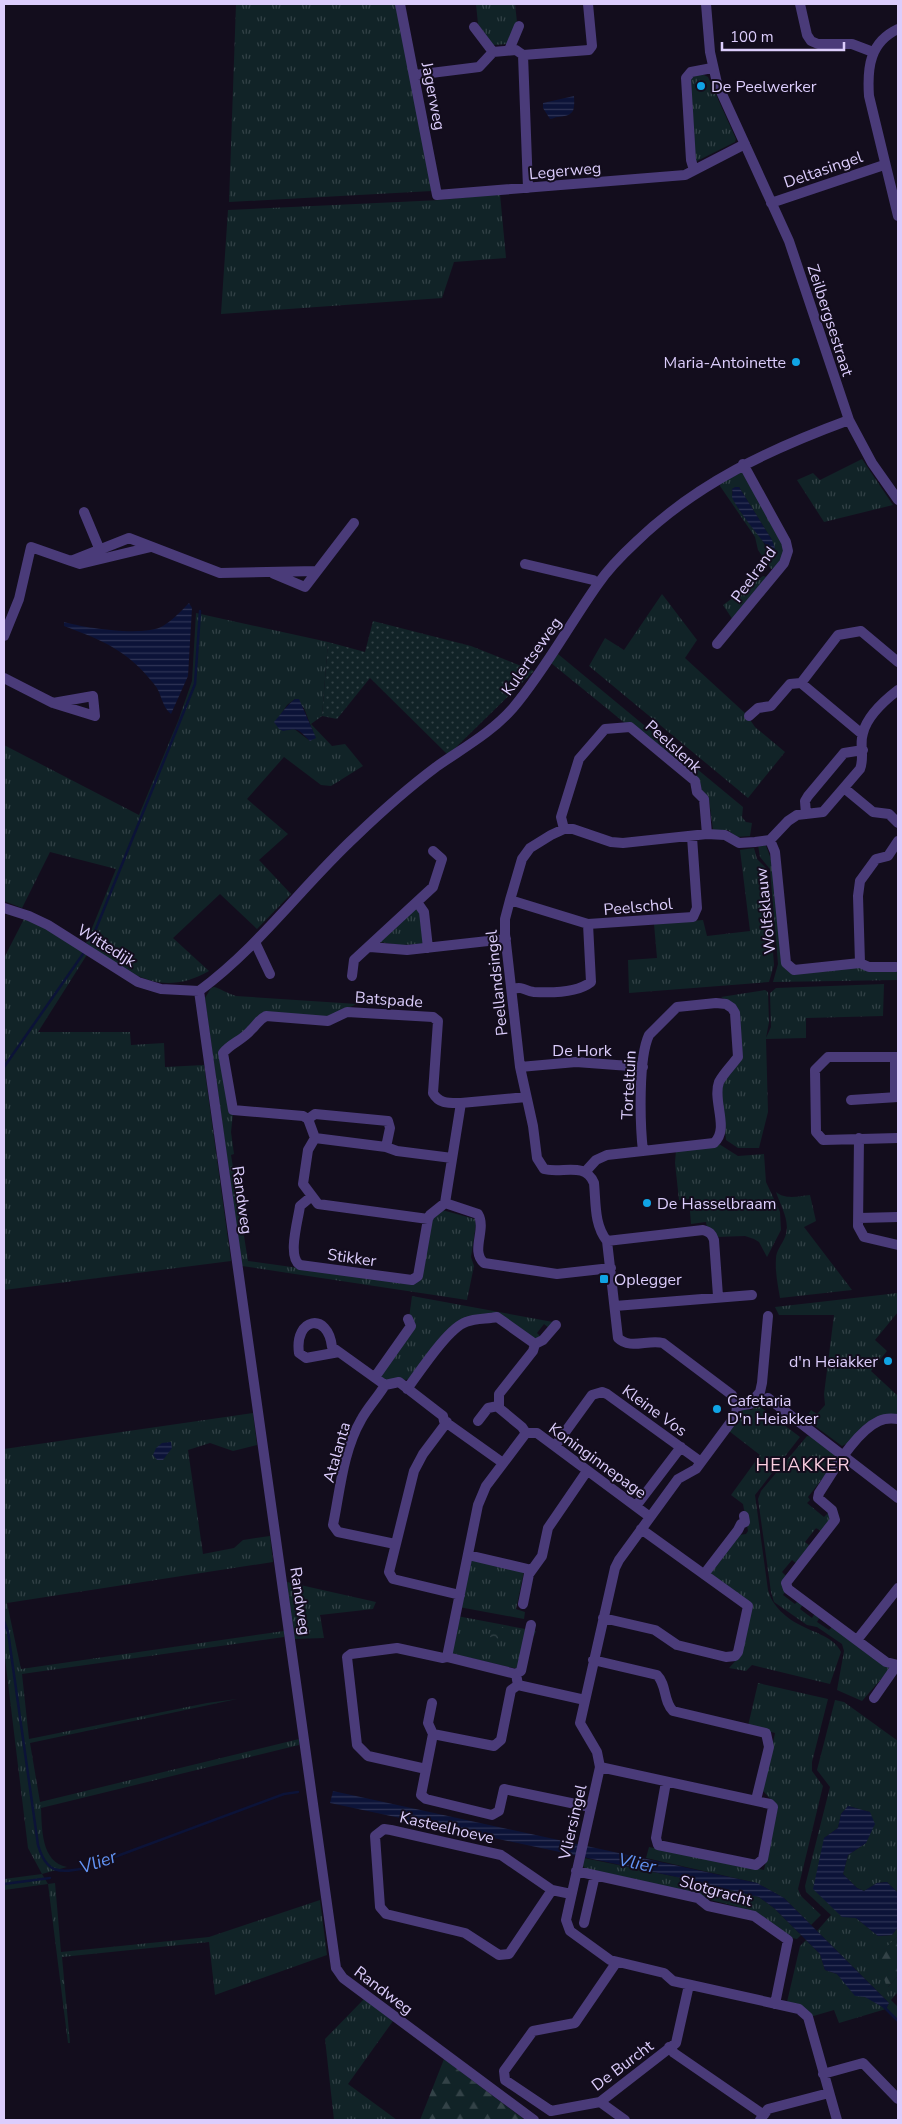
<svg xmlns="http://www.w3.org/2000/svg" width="902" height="2124" font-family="'Nunito Sans',sans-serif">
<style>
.grass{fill:url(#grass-tufts);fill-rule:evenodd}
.forest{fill:url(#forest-firs)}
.park{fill:url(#park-crowns)}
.garden{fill:url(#garden-dots)}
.water{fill:url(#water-rules)}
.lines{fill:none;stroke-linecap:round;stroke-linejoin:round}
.stream{stroke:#0c1338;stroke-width:2.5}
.minor{stroke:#4a3b79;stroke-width:10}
.poi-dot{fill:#10a4e5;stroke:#130d1d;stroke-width:2}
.labels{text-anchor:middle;stroke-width:4;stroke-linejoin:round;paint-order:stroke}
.poi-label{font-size:16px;fill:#dccdfc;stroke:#130d1d;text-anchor:start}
.street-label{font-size:16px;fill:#dccdfc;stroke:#130d1d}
.neighbourhood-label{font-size:18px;letter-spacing:1px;fill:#fccfe2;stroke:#130d1d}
.water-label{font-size:18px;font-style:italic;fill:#6293f4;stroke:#130d1d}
</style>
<defs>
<pattern id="grass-tufts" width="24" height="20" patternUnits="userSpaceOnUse" patternTransform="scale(1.25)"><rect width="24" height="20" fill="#112327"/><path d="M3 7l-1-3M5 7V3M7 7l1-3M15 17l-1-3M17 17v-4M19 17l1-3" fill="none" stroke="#334247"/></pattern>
<pattern id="forest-firs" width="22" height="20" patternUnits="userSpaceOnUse" patternTransform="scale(1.25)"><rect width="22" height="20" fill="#112327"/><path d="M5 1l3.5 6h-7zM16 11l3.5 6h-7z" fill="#334247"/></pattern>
<pattern id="park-crowns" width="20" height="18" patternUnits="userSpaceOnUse" patternTransform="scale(1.25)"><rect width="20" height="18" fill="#112327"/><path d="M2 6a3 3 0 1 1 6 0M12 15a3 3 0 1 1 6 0" fill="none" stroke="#334247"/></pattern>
<pattern id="garden-dots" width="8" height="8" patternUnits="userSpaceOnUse" patternTransform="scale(1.25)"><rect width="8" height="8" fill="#112327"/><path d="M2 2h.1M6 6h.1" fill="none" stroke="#334247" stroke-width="1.8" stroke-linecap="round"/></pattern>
<pattern id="water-rules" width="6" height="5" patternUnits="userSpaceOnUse" patternTransform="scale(1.25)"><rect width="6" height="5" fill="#0c1338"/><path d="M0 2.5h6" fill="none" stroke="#2f3456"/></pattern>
</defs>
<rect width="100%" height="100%" fill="#130d1d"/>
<path class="grass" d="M236,4H397L432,191L229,202Z
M476,4H515L517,22L508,44L493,45L478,24Z
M686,74L704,75L708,77L736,139L735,142L693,163Z
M500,194L506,258L454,262L442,298L221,314L228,210L441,200Z
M862,459L893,505L824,522L797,480L813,473L820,480Z
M739,471L746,473L781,540L784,557L776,568L771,569L758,550L755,537L720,486L721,481ZM739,487L772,540L765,546C758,527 732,511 732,489Z
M763,576L767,577L733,620L723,605Z
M662,594L697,640L685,658L746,714L755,727L785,752L748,798L589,666L605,638L624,650Z
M196,613L328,642L322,716L311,724L332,746L345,744L363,766L331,786L321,785L284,757L247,799L288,834L259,860L291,894L257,929L220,894L173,938L209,971C158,1000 128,971 86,943L116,869L50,852L22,908L4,901V745L139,815L178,721L192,681ZM295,699L304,708L314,734L310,741L293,728L287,730L279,717L287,705Z
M558,654L743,807L742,817L746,822L752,823L750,836L736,837L728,830H713L709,799L626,724L551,663Z
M765,843L772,862L783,965L898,968V980L773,982L778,964L770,869L760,857L758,845Z
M754,848L757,859L767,869L774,965L769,982L629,993L628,960L657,958L654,924L703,920L707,936L750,931L740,850Z
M416,908L422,916L423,944L400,945L380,942Z
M24,919L52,931L88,953L38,1032H130L131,1045L164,1043L165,1067L204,1065L231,1261L4,1290V1063L6,1060H4V958Z
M884,984L883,1016L806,1018V1038L766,1039L768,1112L759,1148H738L726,1140L720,1088L740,1059L737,1007L721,997L765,990L768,992L769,1022L766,1038L771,1027L770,993L776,988Z
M214,987C219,988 229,994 236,996L357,1004L328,1017L269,1013L225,1050L233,1114L231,1132L234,1154L231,1155L248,1261L414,1284L430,1218L442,1210L475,1219L476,1225L471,1257L474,1266L467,1300L242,1266L206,1006L205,998L211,988Z
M719,1144L738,1156L764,1154L766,1182L780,1212L781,1230L767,1257L759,1242L754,1239L745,1236L716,1237L707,1229L706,1222L691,1224L689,1199L679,1200L675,1163L676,1150Z
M776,1192C785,1200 799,1196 810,1195L816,1221L804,1227L852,1290L780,1298C778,1286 775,1272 776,1259C776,1250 782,1245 785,1237C791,1222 781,1207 776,1192Z
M898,1293V1312L875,1340L887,1351L871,1371L898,1396V1416L842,1446L811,1423L809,1425L804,1422L811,1410L817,1414L825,1405L824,1394L834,1315H779L775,1307Z
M412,1296L553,1322L549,1328L544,1324L537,1333L541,1337L535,1339L496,1314L462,1319L412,1379L386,1382L377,1377L416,1325L409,1318Z
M762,1399L759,1406L800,1437L755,1495L768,1590C772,1606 787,1619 802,1626C815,1633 834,1637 841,1652L830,1684L752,1665L746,1671L729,1668L740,1656L750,1605L709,1575L739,1535L746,1534L748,1531L743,1504L731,1495L760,1455L729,1431L739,1410H752Z
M253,1413L257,1445L233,1451L210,1443L188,1450L203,1554L234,1548L243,1540L270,1536L273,1562L7,1603L21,1669L284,1631V1637L22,1674L29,1739L207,1703L237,1699L30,1743L40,1802L299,1739V1745L41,1808C42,1829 41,1862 67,1867L42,1874L48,1884L55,1883L61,1952L209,1937L320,1900L327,1955L215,1995L209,1942L62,1957L70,2043H68L48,1884L4,1890V1879L42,1874L28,1848L4,1650V1449Z
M807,1436L815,1437L836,1455V1461L808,1497L810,1500L807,1503L824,1517L828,1513L830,1519L821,1531L816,1528L805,1542L810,1546L797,1564L792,1560L782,1572L787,1577L785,1592L783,1595L795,1604L799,1600L803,1604L800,1609L812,1618L815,1613L820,1617L817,1622L829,1630L833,1626L888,1666L889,1670L862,1701L837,1690L844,1651L842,1644L817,1627L807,1625L774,1602L771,1592L758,1499L761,1491Z
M470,1559L524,1572L516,1609L525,1612L524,1619L459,1607Z
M287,1582L376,1602L373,1609L320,1615L324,1638L294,1639Z
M457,1616L536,1631L534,1636L527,1635L518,1669L449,1653Z
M758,1683L828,1699L812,1762V1771L823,1786L798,1889L801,1896L821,1915L811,1925L784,1898L757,1883L646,1858L649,1847L764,1870L778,1807L763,1791L775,1733L748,1726Z
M835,1700L844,1702L898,1741V1893L887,1882L877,1883L864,1891L857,1888L843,1874L848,1855L866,1843L870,1812L848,1806L841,1814L838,1828L824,1838L856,1918L878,1936L892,1935L898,1927V1936L878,1956L888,1987L898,1976V1992L891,2000L898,2007V2021L886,2009L839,2023L834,2010L810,2017L787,2002L800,1946L806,1940L820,1954L825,1970L837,1974L848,1986L886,2009L889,2003L817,1931L831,1915L806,1892L805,1886L830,1787L817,1770Z
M584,1858L677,1877L759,1897L774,1908L801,1935L797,1939L792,1938L751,1913L735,1906L587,1870L582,1865Z
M364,1999L393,2021L348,2084L397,2120H334L325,2039Z"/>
<path class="forest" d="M898,1936V1976L887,1988L877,1956Z
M444,2059L525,2120H420Z"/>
<path class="park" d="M492,1625L508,1628L506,1640L490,1637Z"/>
<path class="garden" d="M373,621L471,646L534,671L448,755L370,678L337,719L322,716L328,642L365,652Z"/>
<path class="water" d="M574,96C575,113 573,115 558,117C555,117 553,119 550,119L543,108V103Z
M735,487H739L772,540L775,548L774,553C769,551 734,505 732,497C732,495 733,492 732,489Z
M189,603L192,608L188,676L171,714C161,706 162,693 154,684C127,650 104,641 64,626V622C85,628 144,637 163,626C173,620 181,611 189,603Z
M295,699H299L316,738L310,741C297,729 300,728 283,731L279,729L274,722C281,714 287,705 295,699Z
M171,1442L172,1448L163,1460H157L153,1455L156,1448L162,1443Z
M333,1791L757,1883L784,1898L889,2003L886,2009L865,1997L855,1996L837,1974L825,1970L820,1954L774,1908L759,1897L677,1877L330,1803Z
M848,1806L870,1812L875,1824L866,1843L848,1855L843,1874L857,1888L864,1891L877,1883L887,1882L898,1893V1927L892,1935L878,1936L856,1918L842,1917L813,1889L824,1838L838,1828L841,1814Z"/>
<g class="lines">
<path class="stream" d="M91,941L195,684L200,611
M4,1067L83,954
M4,1621L8,1632L38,1845C46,1873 59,1874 85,1868L284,1794L298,1792
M4,1884L50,1878
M884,2007L898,2021"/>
<path class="minor" d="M400,4L437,195L685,175L745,144
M706,4L710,52L717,83L789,241L849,420L872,463L898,500
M800,4L807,35L811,41L818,44H852L873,52
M474,27L493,52
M898,29C870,42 867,67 869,96L898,216
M509,50L519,26
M493,52L516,50L523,55L589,50L592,46L588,4
M523,55L528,188
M415,75L479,67L493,52
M694,170L691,160L686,78L691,72L712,68
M771,203L884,165
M84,512L99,548
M71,561L80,564L151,547
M525,564L593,580L598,584
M274,574L305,587L354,523
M4,636L19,599L31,547L71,561L129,538L220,573L317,571
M717,644L784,563L788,551L786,542L743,464
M4,678L53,703L95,716L93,696L53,703
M801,683L838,635L861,631L898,662
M749,716L758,708L771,706L790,684L801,683L862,734
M844,788L873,812L889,814L898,823
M806,814L805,801L808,796L844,753L863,750
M564,829L561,817L579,759L605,729L630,727L695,781L697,792L704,799L707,834
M770,840L775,852L786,963L794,970L860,963L869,967H896
M510,900L588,924L693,917L697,908L692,837
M417,902L424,912L428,948
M4,908L29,916L48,925L138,982L161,989L199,991
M255,942L270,974
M370,947L407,950L506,939
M860,963L858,896L860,881L876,859L888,856L898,841
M352,976L354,960L433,887L442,859L433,851
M512,989C525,986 524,991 534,992C552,993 577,993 591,982L588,924
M199,991L336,1968L343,1978L534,2120
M199,991C259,947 302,886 356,836C381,812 408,788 436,767C463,748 491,733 513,708C545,670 569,625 598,584C609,568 622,555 636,542C697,483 770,449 849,420
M898,1057H828L815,1070L816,1132L823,1140L898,1138
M895,1058V1097
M520,1067L576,1062L643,1067
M526,1097L461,1103L445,1203L478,1214C487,1229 470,1251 484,1263L557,1274L611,1268
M851,1100L898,1097
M308,1119L315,1114L388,1121L390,1128L386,1147
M315,1138L386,1147L397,1151L452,1158
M859,1138L858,1226L864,1237L898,1245
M585,1172L596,1160L607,1155L714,1143C730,1129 712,1101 719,1082C723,1074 732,1065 738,1057L735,1013L732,1008L726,1004L716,1003L677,1007L649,1035C638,1058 640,1125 643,1151
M312,1196L300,1206C298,1221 287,1257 300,1265L412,1280L418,1276L428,1219
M445,1203L430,1215L428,1219L318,1204L303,1184L308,1150L315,1138L308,1119L303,1116L233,1110L223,1053C231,1043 243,1040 251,1030C257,1025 258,1020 266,1016L328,1021L347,1012L433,1017L438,1021L433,1093C439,1104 449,1103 461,1103
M859,1218L898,1217
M607,1241L703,1230C710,1232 712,1234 714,1240L718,1296
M615,1306L752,1295
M768,1316L762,1383L760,1392L750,1404L737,1406L732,1395L663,1343C648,1339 630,1350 618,1338L607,1241C594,1225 596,1203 594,1183C585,1161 562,1174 544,1169L537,1158L533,1126L520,1067L505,934V919L510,900L522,859L530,848L551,835L564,829H573L611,842L623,843L707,834L725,835L739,843L755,842L770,840L788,821L797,815L823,812L860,769C865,757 859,745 863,733C867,716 885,700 898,690
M535,1344L543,1340L556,1325
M339,1352L332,1347C328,1311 294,1318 299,1353L306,1358L339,1352L385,1385
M375,1377L411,1326L408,1319
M407,1389C419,1373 448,1328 466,1322C475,1318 487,1319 497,1317L535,1344L533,1351L499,1394V1408L522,1427L526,1433
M768,1398L898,1498
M737,1406L736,1415L696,1469L678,1479L619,1560L615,1568L580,1723L597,1752L600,1767L566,1920L570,1931L610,1960L664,1973L673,1981L799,2009L808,2017L837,2120
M898,1419C891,1418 885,1418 879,1421C855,1432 833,1472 819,1493L818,1498L832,1510L835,1520L786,1583L788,1589L886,1662L898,1665
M478,1421L488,1408L498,1406
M447,1422L423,1454L414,1471L389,1572L393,1579L460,1595
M555,1446L592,1395L602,1392L607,1394L701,1462
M636,1506L681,1447
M395,1544L338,1532L333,1525C340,1491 343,1451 361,1420C368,1407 378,1397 385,1385L399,1382L443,1416L444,1421L503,1463
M468,1555L532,1570
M705,1573L738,1530L741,1524L745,1522L744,1516
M523,1604L529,1574L542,1556L548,1528L587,1471
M603,1618L655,1630L677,1645L726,1657L735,1656L738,1652L748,1606L641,1529
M531,1625L521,1671L516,1674L447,1657L478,1505L486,1486L526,1433H537L650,1517
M857,1640L898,1588
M593,1660L657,1675C667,1685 663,1701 673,1711L766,1733L769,1747L756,1800
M516,1674L518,1685L511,1690L501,1740L494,1746L433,1734L421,1795L426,1799L492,1815L499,1811L504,1789L590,1807
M518,1685L585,1700
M874,1698L897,1665
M432,1703L428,1723L433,1734
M600,1767L770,1804L773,1807L763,1859L756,1865L658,1845L656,1838L666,1782
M426,1769L368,1756L357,1745L347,1657L351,1654L397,1648L443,1658L447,1657
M576,1871L698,1898L708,1906L754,1916L788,1940L775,2004
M552,1890L509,1954L499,1955L465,1933L386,1914L380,1907L375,1836L384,1829L391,1830L501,1855L552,1890L571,1894
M584,1923L595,1875
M616,1963L575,2023L533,2031L504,2071L505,2080L551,2111L600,2102L676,2043L689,1985
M669,2047L674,2053L764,2115
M823,2074L863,2063L898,2099
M600,2102L625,2120
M760,2120L768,2109L829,2093"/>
</g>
<g class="poi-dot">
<circle cx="701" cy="86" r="5"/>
<circle cx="796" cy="362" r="5"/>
<circle cx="647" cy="1203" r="5"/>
<rect x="599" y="1274" width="10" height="10" rx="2.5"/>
<circle cx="888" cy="1361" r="5"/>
<circle cx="717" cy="1409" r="5"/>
</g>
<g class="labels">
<g class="poi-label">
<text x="711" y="92">De Peelwerker</text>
<text x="786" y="368" text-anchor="end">Maria-Antoinette</text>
<text x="657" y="1209">De Hasselbraam</text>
<text x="614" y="1285">Oplegger</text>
<text x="878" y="1367" text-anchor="end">d'n Heiakker</text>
<text x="727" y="1406">Cafetaria<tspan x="727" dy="18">D'n Heiakker</tspan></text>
</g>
<g class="street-label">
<text transform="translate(434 96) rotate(79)" y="6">Jagerweg</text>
<text transform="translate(823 169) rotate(-19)" y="6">Deltasingel</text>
<text transform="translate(565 170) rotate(-5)" y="6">Legerweg</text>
<text transform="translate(831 320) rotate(72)" y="6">Zeilbergsestraat</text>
<text transform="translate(753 574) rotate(-54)" y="6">Peelrand</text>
<text transform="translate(531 656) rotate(-55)" y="6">Kulertseweg</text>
<text transform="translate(674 746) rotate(42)" y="6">Peelslenk</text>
<text transform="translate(638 906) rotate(-5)" y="6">Peelschol</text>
<text transform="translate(765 911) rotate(-96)" y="6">Wolfsklauw</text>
<text transform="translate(107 945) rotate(32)" y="6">Wittedijk</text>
<text transform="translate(496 983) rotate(-96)" y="6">Peellandsingel</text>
<text transform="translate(389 999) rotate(4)" y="6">Batspade</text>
<text x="582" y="1056">De Hork</text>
<text transform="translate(628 1085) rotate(-87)" y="6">Torteltuin</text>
<text transform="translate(243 1200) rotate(82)" y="6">Randweg</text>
<text transform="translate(352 1257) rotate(8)" y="6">Stikker</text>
<text transform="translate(655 1410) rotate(36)" y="6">Kleine Vos</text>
<text transform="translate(336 1452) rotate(-74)" y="6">Atalanta</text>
<text transform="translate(598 1460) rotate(36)" y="6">Koninginnepage</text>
<text transform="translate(301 1601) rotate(82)" y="6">Randweg</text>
<text transform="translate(572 1822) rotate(-77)" y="6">Vliersingel</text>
<text transform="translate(447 1827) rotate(13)" y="6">Kasteelhoeve</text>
<text transform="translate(716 1890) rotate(16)" y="6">Slotgracht</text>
<text transform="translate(384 1990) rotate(37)" y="6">Randweg</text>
<text transform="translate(622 2065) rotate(-37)" y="6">De Burcht</text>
</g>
<g class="neighbourhood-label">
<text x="803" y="1471">HEIAKKER</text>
</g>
<g class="water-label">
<text transform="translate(98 1862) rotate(-19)" y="6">Vlier</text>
<text transform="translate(637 1863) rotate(12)" y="6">Vlier</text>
</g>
</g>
<rect width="902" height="2124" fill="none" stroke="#dccdfc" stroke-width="10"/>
<path d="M722 42v8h122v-8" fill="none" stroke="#dccdfc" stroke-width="2.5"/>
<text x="730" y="42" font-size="15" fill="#dccdfc" stroke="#130d1d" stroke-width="4" paint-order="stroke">100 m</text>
</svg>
